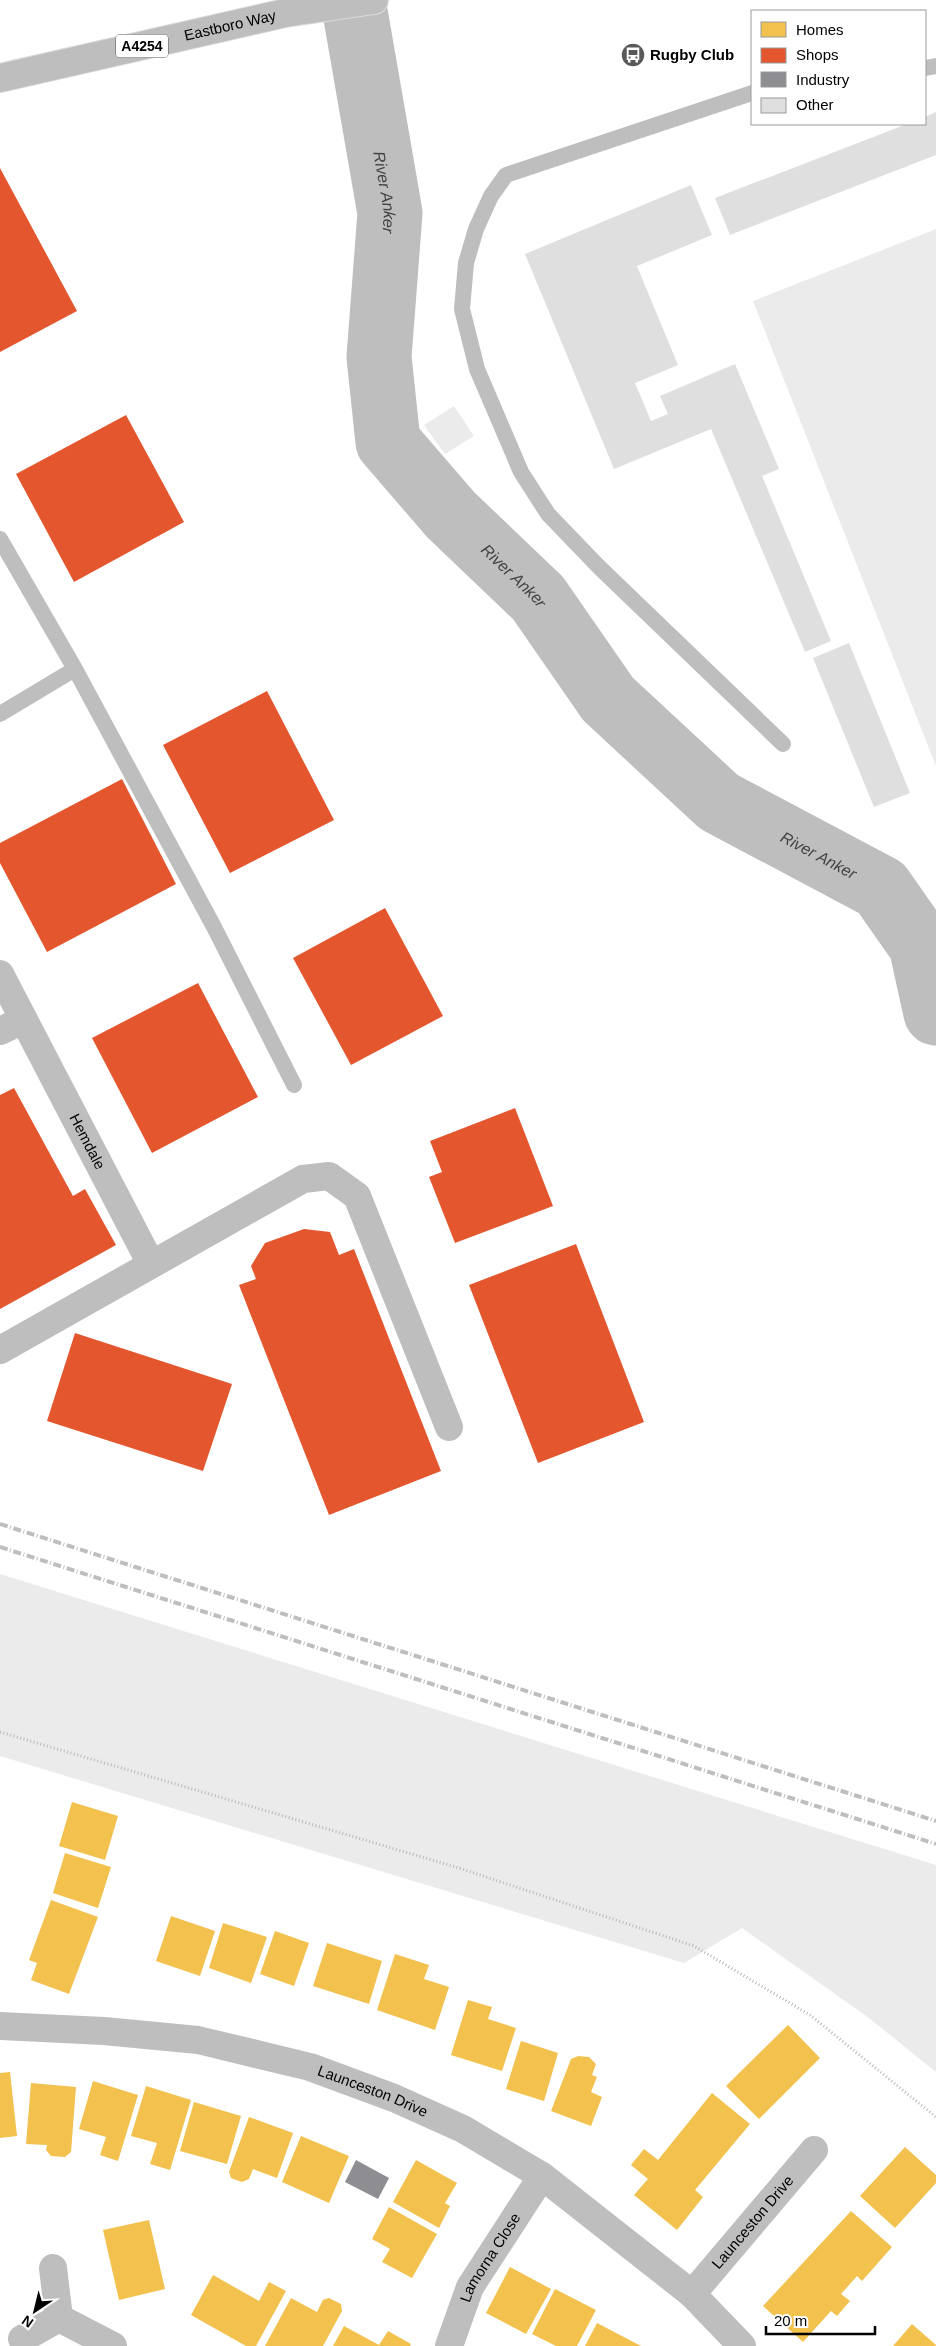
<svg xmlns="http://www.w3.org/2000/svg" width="936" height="2346" font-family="Helvetica,sans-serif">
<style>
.green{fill:#ebebeb}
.homes{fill:#f2c14e}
.shops{fill:#e4572e}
.industry{fill:#8d8d92}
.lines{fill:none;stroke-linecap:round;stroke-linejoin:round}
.river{stroke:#bebebe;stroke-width:65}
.building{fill:#dfdfdf}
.primary-casing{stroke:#dbdbdb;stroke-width:30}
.path{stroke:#b9b9b9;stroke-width:3;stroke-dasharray:1 2.5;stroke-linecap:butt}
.service{stroke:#bebebe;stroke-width:16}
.minor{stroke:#bebebe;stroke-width:28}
.primary{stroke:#bebebe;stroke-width:28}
.rail{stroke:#bebebe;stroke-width:4;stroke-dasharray:8 2.5 1 2.5;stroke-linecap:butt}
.labels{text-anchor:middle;stroke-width:5;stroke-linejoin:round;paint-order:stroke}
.shield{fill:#fff;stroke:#4c4c4c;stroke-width:1}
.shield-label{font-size:14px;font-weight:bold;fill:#000}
.street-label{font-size:15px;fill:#000;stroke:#fff}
.poi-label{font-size:15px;font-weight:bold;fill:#000;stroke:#fff;text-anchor:start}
.water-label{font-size:16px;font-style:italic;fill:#434343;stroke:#fff}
</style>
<rect width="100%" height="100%" fill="#fff"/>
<path class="green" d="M936,229V766L753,301Z
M454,406L474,436L445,454L424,425Z
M0,1574L936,1865V2072L869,2018L742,1928L684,1963L0,1756Z"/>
<path class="homes" d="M72,1802L118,1816L105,1860L59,1846Z
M65,1853L111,1867L98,1908L53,1893Z
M51,1900L98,1917L69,1994L31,1980L37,1963L29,1960Z
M171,1916L215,1931L200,1976L156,1961Z
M223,1923L267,1937L251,1983L209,1968Z
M275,1931L309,1943L294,1986L260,1974Z
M327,1943L382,1961L369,2004L313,1986Z
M395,1954L429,1965L424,1979L449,1987L435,2030L377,2010Z
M468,2000L492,2007L488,2019L516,2028L502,2071L451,2055Z
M788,2025L820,2058L759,2119L726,2086Z
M521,2041L558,2053L544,2101L506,2089Z
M578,2056L589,2057L596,2064L592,2075L597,2077L591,2092L602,2097L591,2126L551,2111L571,2059Z
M10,2072L17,2136L0,2138V2073Z
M93,2081L138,2095L118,2161L100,2155L106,2137L79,2129Z
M31,2083L76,2087L71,2152L65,2157L51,2156L46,2150L47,2145L26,2144Z
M146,2086L191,2100L170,2170L150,2164L157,2143L131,2136Z
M712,2093L750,2124L695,2190L703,2197L677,2230L634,2195L648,2179L631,2165L644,2149L658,2160Z
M194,2102L241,2116L227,2164L180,2151Z
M249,2117L293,2133L277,2178L253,2169L249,2179L242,2182L231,2178L229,2172Z
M301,2136L349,2156L329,2203L282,2182Z
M905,2147L936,2175V2183L895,2228L860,2196Z
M416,2160L457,2183L445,2203L450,2206L439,2228L393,2202Z
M389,2207L437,2234L412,2278L382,2262L390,2249L372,2239Z
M851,2211L892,2247L862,2281L857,2276L841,2294L850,2301L837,2316L831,2311L803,2342L763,2306Z
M149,2220L165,2289L119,2300L103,2230Z
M510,2267L551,2289L526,2334L486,2313Z
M213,2275L259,2301L269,2282L286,2291L256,2346H246L191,2315Z
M555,2289L596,2310L577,2346H556L532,2334Z
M291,2298L317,2312L323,2300L329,2298L341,2304L342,2311L323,2346H265Z
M597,2323L641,2346H585Z
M912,2324L936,2345V2346H893Z
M344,2326L379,2345L388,2331L411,2344L410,2346H333Z"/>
<path class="shops" d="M0,168L77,311L0,352Z
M126,415L184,522L74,582L16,474Z
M267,691L334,820L230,873L163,745Z
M122,779L176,884L47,952L0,863V843Z
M385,908L443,1016L351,1065L293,958Z
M198,983L258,1097L152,1153L92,1038Z
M14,1088L73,1196L85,1189L116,1245L0,1309V1095Z
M515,1108L553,1206L455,1243L429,1177L442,1172L430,1141Z
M304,1229L330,1232L339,1255L354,1249L441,1471L329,1515L239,1285L256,1279L251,1266L265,1243Z
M576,1244L644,1422L538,1463L469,1285Z
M75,1333L232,1384L203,1471L47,1421Z"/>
<path class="industry" d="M356,2160L389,2178L378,2199L345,2182Z"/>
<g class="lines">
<path class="river" id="s1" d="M353,0L390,213L379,357L388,442L451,515L538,598L608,699L719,802L881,888L921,945L936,1013"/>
</g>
<path class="building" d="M936,112V155L730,235L715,198L907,124H925V117Z
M691,185L712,235L637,266L678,365L635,383L651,421L668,414L660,396L735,364L779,469L762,476L831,641L805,652L711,429L614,469L525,254Z
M849,643L910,793L874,807L813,658Z"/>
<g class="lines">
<g class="primary-casing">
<g id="primary">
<path id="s6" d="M0,78L285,13L374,0"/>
</g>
</g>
<path class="path" d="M0,1732L459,1868L694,1946L810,2015L936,2117"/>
<path class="service" d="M925,68L936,66
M752,93L506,175L491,196L476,229L466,263L462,309L477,369L521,472L548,514L599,567L783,744
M0,539L75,669
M0,714L75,669L214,927L294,1085"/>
<g class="minor">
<path id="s2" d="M0,974L151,1264"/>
<path d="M0,1031L23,1020"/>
<path d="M0,1350L303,1179L329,1176L357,1196L449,1427"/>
<path id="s3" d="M0,2026L104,2031L198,2040L310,2067L394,2098L463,2129L542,2176L692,2294L742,2346"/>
<path id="s4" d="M692,2294L814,2150"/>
<path d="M59,2318L113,2346"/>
<path d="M22,2339L59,2318L53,2268"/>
<path id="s5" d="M449,2346L470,2287L542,2176"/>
</g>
<use href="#primary" class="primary"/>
<path class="rail" d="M0,1524L936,1821
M0,1547L936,1844"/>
</g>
<defs>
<g id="bus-disc" transform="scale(1.25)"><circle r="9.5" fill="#595959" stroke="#fff"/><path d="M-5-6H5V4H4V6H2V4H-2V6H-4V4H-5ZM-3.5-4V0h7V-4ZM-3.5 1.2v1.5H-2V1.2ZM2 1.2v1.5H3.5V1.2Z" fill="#fff"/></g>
</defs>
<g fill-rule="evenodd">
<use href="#bus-disc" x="633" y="55"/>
</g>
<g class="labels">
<rect class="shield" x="116" y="34.5" width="52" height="23" rx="4"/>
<g class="shield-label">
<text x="142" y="51">A4254</text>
</g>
<g class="street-label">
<text dy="5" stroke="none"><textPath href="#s6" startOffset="236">Eastboro Way</textPath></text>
<text dy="5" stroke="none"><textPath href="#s2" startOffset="189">Hemdale</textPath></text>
<text dy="5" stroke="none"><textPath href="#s3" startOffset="381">Launceston Drive</textPath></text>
<text dy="5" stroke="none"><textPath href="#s4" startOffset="94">Launceston Drive</textPath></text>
<text dy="5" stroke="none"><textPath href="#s5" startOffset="98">Lamorna Close</textPath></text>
</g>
<g class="poi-label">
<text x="650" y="60">Rugby Club</text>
</g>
<g class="water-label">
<text dy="6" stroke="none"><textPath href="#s1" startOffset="195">River Anker</textPath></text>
<text dy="6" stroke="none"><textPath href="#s1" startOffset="630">River Anker</textPath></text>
<text dy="6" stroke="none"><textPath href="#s1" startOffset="1050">River Anker</textPath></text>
</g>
</g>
<rect x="751" y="10" width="175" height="115" fill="#ffffff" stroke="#999999"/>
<rect x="761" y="22" width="25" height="15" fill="#f2c14e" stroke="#999999"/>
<text x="796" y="35" font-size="15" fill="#000000">Homes</text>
<rect x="761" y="48" width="25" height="15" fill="#e4572e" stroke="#999999"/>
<text x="796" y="60" font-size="15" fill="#000000">Shops</text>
<rect x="761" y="72" width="25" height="15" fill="#8d8d92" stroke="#999999"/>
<text x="796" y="85" font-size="15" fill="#000000">Industry</text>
<rect x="761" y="98" width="25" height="15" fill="#dfdfdf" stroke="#999999"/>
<text x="796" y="110" font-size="15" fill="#000000">Other</text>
<g transform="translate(35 2311) rotate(215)" stroke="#ffffff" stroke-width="4" paint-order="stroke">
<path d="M0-4L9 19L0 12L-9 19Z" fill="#000000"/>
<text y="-8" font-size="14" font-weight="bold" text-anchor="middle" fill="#000000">N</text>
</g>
<path d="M766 2326v8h109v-8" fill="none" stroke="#000000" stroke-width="2.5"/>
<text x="774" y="2326" font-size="15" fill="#000000" stroke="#ffffff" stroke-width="4" paint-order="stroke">20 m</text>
</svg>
